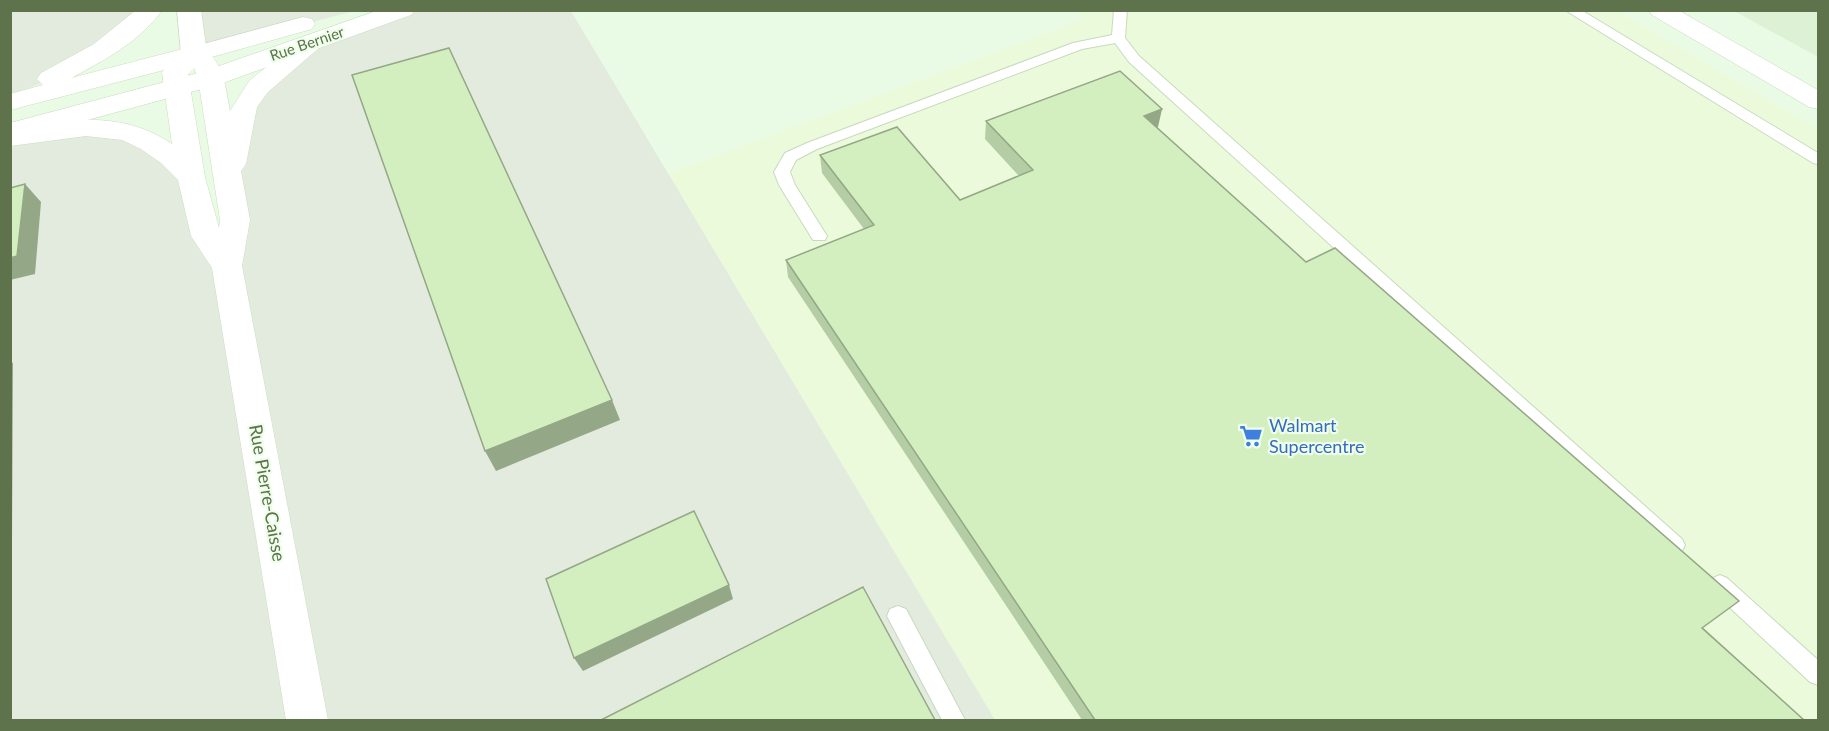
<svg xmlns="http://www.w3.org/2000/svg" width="1829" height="731" font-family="Lato,sans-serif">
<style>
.residential{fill:#ddf2d4}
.commercial{fill:#ebfada}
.industrial{fill:#e3ebdf}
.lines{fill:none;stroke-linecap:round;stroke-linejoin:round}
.service-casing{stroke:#c7dabd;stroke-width:2}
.minor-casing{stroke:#c7dabd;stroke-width:1}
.tertiary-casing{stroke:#c7dabd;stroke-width:1}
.secondary-casing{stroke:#cae0bd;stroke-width:1}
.service{fill:#fff;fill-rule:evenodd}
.minor{fill:#fff;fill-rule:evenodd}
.tertiary{fill:#fff;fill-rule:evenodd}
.secondary{fill:#fff;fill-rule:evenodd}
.wall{fill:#b5cda4}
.shaded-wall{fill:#94a786}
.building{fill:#d3eebf;stroke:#94a786;stroke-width:1.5}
.labels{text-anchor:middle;stroke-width:4.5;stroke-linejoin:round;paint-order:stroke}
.far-street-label{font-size:15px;fill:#5e724c;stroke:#effeeb}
.shop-label{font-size:18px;fill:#366cbe;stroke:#effeeb;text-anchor:start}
.street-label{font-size:18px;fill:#5e724c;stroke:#effeeb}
</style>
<rect width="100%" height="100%" fill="#eafbe5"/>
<path class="residential" d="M1734,11H1818V57Z"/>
<path class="commercial" d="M1076,11H1617L1818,129V720H995L667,174L1085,19Z"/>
<path class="industrial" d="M185,10L354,11L194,54Z
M403,10L571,11L995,720H11V137L29,134L140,136L175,158L226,265L244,107L315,41Z
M11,11H150L47,81L11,95Z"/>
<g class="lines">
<g class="service-casing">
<path id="service" d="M1114,10H1127L1125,38L1139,56L1682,539L1685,545L1682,551L1675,554L1668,551L1129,62L1115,43L1082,49L817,149L796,160L790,172L795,185L827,236L825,240H813L779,185L774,172L785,153L807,143L1073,43L1112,35Z
M1565,10H1581L1818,153V164L1813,163Z
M1720,575L1727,578L1818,660V685L1810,682L1713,592L1709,585L1713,578Z
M898,606L906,609L965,720H942L887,616L890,609Z"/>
</g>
<g class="minor-casing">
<path id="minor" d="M177,10H201L207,54L203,59L194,62L185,59L181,54Z"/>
</g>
<g class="tertiary-casing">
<path id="tertiary" d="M379,10H415L411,15L220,84L10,141V123L202,72Z
M1648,10H1678L1818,90V109L1809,107L1652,15Z
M303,17L312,19L315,24L312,29L194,62L185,59L181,54L185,49Z"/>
</g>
<g class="secondary-casing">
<path id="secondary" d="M136,10H162C141,41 103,61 71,78L194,46C224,54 225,86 230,111L250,80L306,36L315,34L324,36L327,41L268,92L257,107L246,164L241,171L250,220L242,266L328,720H286L212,268L191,236L178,180L161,163L141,149L122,140L86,136L10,146V128C66,119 123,110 172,144L162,72L164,70L10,110V94L43,85L37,79L41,73L94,44ZM194,68L198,78L220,220L219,228L205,177L188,74Z"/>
</g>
<use href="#service" class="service"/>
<use href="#minor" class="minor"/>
<use href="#tertiary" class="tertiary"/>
<use href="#secondary" class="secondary"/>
</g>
<path class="wall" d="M1162,109L1157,127L1804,720H1082L788,277L786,260L864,229L822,173L820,155L960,200L1019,176L985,139L986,121Z"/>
<path class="shaded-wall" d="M1162,109L1158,127L1140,134L1144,116Z
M25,184L41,202L35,274L10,280V258Z
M10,361L13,363L11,720H10Z
M612,400L620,420L496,471L485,451Z
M729,585L733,599L583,671L574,658Z"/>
<path class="building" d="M449,48L612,400L485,451L352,75Z
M1120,71L1162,109L1144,116L1306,262L1335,248L1739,601L1702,628L1804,720H1095L786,260L874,225L820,155L897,127L960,200L1033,170L986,121Z
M25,184L17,256L10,258V188Z
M694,511L729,585L574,658L546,579Z
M863,587L935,720H601Z"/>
<defs>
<g id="supermarket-bare" transform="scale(1.8)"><path d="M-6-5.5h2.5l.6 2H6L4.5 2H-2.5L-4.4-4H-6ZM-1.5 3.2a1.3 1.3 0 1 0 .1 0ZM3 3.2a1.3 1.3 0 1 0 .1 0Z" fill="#3f7fe0" stroke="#effeeb" stroke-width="2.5" paint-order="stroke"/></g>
</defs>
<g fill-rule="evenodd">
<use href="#supermarket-bare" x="1251" y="436"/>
</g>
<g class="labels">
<g class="far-street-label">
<text transform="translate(307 44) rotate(-19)" y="5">Rue Bernier</text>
</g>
<g class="shop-label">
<text x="1269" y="432">Walmart<tspan x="1269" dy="21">Supercentre</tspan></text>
</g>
<g class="street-label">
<text transform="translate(267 493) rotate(80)" y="6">Rue Pierre-Caisse</text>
</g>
</g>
<rect width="1829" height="731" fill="none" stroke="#5e724c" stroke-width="24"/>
</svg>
